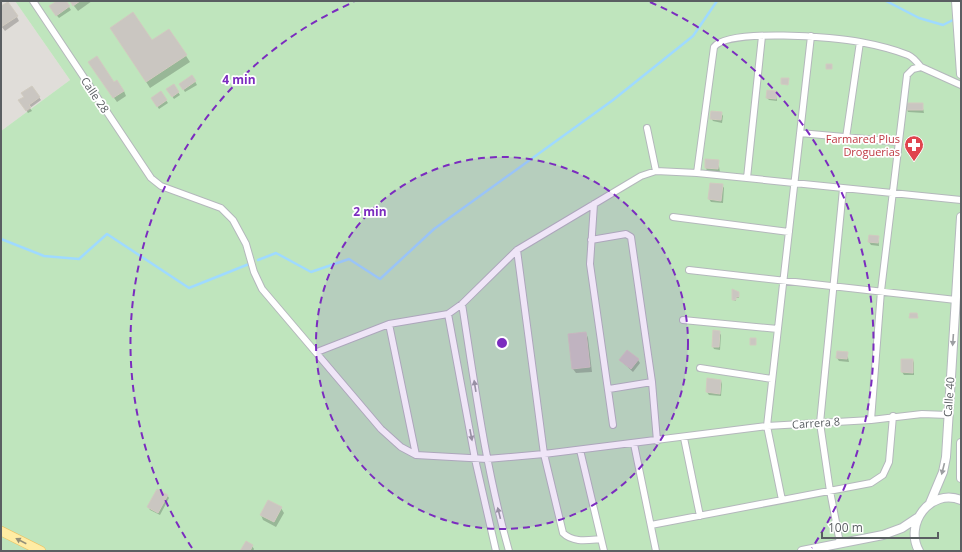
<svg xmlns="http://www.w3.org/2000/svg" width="962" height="552" font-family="'Open Sans',sans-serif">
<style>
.industrial{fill:#e0ddd9}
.green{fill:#bfe5bd}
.shadow{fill:#0003}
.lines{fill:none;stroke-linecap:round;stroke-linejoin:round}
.stream{stroke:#9fdaff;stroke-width:2.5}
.building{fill:#cac6c1;stroke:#d1cbc0}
.street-casing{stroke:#b4b8bc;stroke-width:8}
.secondary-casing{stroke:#b5b9be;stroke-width:10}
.primary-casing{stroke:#f1be56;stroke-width:10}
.street{stroke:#fff;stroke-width:6}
.secondary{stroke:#fff;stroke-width:8}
.primary{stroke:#ffeca4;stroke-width:9}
.oneway{fill:#9c9ea1}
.oneway2{fill:#949079}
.ring{fill:none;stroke:#7b2cbf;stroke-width:2;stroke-dasharray:7 5}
.labels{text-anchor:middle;stroke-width:3.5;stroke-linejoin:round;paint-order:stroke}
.street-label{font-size:11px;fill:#5a5e62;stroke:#fff}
.health-label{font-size:11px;fill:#be3a42;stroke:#fff;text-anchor:end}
.centre{fill:#7b2cbf;stroke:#fff;stroke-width:2}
.ring-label{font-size:12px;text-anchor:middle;font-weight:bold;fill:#7b2cbf;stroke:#fff;stroke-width:3.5;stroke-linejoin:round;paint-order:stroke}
</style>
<rect width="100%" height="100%" fill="#edeae1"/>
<path class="industrial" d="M1,1H15L70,80L1,131Z"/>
<path class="green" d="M15,1H961V551H1V131L70,80Z"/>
<path class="shadow" d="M58,1H65L71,10L59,18L52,10Z
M70,1H92L78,11Z
M1,8L17,17L19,21L5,31L1,26Z
M169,30L190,62L150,88L115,34L152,42Z
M92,67L124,91L126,96L117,102Z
M192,76L197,85L185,92L180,84Z
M174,86L180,95L174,99L168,90Z
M32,87L41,100L30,108L32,111L28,113L20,101L25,97Z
M160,92L168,103L159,109L152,98Z
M776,92L777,101L769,100L767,98Z
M922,104L924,113L908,112L907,109Z
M721,113L723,116L722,123L713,121L711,118Z
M718,161L720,172L707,171L706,168Z
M722,185L724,188L723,203L711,202L709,199Z
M878,237L879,246L871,245L869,242Z
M733,290L739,294V298H736V301L733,300Z
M719,332L721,335L720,350L714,349L713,347Z
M586,333L588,338L592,372L576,373L573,369Z
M847,353L849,362L839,361L837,358Z
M620,360H638L640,363L633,372Z
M913,360L914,363V375H904L902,372Z
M721,381L722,384L721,396L709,395L707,392Z
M167,495L169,498L160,515L150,510L148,507Z
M281,508L284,513L276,527L263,520L261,515Z
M252,546L254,549L253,551H241Z"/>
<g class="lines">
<path class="stream" d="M886,1L919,18L943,25L955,19
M1,239L44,256L79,259L107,234L189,288L249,264
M258,260L276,253L311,272L349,259L380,279L434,229L613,100L693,36L717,1"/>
</g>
<path class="building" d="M57,1H66L70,6L56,16L49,6Z
M70,1H80L73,6Z
M8,2L18,16L1,27V6Z
M133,12L152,40L169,29L187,55L146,82L110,28Z
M97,56L114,82L117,80L124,91L113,98L88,62Z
M826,64H832V69H826Z
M192,75L196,81L183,90L179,84Z
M781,78H789L788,85L781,84Z
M174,84L179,92L172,97L166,89Z
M32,86L40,97L29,105L31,107L26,111L18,100L24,97L21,93Z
M767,90L777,91L776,99L766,98Z
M161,91L167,100L157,107L151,98Z
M906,103H923V110H906Z
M711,111L722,112L721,120L710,119Z
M705,159L719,160L718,169L705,168Z
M710,183L723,184L721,201L708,199Z
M869,235L879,236L878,243L868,242Z
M732,289L739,292V297H736V300H732Z
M910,313H917L918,318H909Z
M713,330L720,331L719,347H712Z
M586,332L590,367L572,369L568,334Z
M750,338H756V345H750Z
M627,350L639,359L631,369L619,360Z
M837,351L848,352L847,359L836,358Z
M901,359H913V373L901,372Z
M707,378L721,380L720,394L706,392Z
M157,489L168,495L158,513L147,507Z
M268,500L282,507L274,522L260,515Z
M246,541L253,545L250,551H240Z"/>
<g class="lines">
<g class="street-casing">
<path id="street" d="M33,1L151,178L161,186L221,208L233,220L246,244L254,272L262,289L381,429L401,447L416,455L487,459L544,454L767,426L871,420L922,414L948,415
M647,128L656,171
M800,133L899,142
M846,138L860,42
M697,173L714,47C729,28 836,37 860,42C876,45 893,49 908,55C913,57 917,62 921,67
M747,178L762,36
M594,204L590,264L613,425
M673,217L789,232
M591,240L626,234L631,237L652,382L657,441
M517,250L544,454L563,533C573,543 588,540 601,539
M689,270L956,300
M462,304C475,387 486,470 509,551
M448,314L475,459L496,551
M683,320L778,329
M389,324L416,455
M317,352L389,324L448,314L462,304L517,250L641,176L656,171L697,173L961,200
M700,368L772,379
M609,389L652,382
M871,420L881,291L907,75L913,69L921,67L961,85
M684,438L700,516
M634,444L656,551
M580,450L604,551
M782,500L767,426L811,36
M651,525L871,483L883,475L889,462L893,416
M840,543L830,491L820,423L843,189"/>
</g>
<g class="secondary-casing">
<path id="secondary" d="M956,1L961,74
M961,443V478
M930,503L943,472L946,457L961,217
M802,551L883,535L902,528L917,518
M919,551C904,524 930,488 961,500"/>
</g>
<g class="primary-casing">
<path id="primary" d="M1,531L41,551"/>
</g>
<use href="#street" class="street"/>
<use href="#secondary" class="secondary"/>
<use href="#primary" class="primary"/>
</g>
<defs><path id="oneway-solid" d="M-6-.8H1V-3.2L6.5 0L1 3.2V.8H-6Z"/></defs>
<g class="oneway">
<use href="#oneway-solid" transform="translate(953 340) rotate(94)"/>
<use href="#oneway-solid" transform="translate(475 386) rotate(-99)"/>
<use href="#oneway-solid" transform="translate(471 435) rotate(79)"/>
<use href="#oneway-solid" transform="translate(943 469) rotate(104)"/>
<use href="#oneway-solid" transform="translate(499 513) rotate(-104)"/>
</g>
<use class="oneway2" href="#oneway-solid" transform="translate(21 541) rotate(-153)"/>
<circle cx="502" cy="343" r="186" fill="#7b2cbf" fill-opacity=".12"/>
<g class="ring">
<circle cx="502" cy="343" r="186"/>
<path d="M192 548A372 372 0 0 1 354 2M650 2A372 372 0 0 1 812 548"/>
</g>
<defs>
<g id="pharmacy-pin" transform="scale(1)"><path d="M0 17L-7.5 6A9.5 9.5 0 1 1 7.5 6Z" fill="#e0444e" stroke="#fff"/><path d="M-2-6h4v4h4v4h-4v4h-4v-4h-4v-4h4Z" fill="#fff"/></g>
</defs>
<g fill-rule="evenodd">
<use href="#pharmacy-pin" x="914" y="145"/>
</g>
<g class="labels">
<g class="street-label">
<text transform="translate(95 95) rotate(56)" y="4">Calle 28</text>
<text transform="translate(949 397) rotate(-86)" y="4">Calle 40</text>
<text transform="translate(816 423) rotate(-4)" y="4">Carrera 8</text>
</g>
<g class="health-label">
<text x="900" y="143">Farmared Plus<tspan x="900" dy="13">Droguerias</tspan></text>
</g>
</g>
<circle cx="502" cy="343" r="6" class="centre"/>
<g class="ring-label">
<text x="239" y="84">4 min</text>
<text x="370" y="216">2 min</text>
</g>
<rect width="962" height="552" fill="none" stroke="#5a5e62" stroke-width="4"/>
<path d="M822 532v6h116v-6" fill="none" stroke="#5a5e62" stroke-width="2"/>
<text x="828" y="532" font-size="12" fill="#5a5e62" stroke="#ffffff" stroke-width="3" paint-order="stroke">100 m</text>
</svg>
